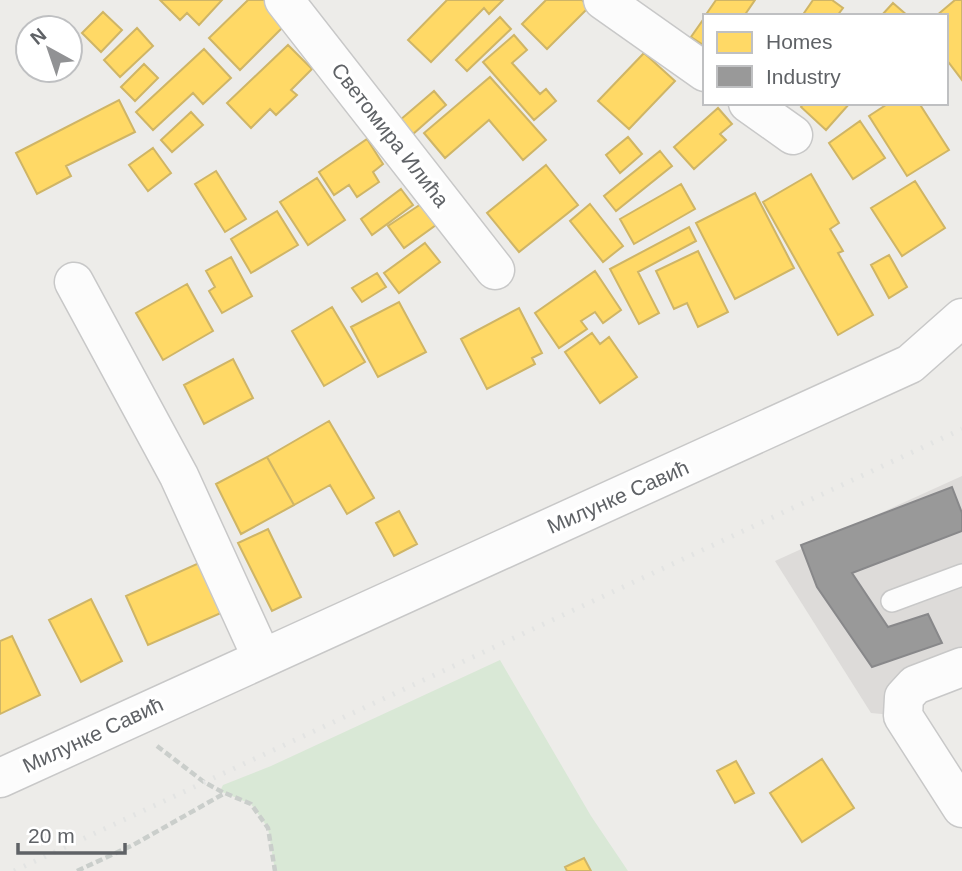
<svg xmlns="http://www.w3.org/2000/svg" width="962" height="871" font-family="Arial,sans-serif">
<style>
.industrial{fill:#dddbd9}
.green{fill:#d9e8d6}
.homes{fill:#ffd966;stroke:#cfb566;stroke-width:2}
.industry{fill:#999;stroke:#88888a;stroke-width:2}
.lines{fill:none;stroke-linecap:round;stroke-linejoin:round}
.service-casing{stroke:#c8c8c8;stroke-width:24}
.minor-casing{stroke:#c8c8c8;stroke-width:41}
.path{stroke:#cacecb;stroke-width:4.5;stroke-dasharray:7 3.5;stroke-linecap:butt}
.service{stroke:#fcfcfc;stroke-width:21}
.minor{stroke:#fcfcfc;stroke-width:38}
.rail{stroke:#e3e4e3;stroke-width:5;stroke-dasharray:2 9;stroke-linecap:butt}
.labels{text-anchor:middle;stroke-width:7;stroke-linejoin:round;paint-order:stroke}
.street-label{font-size:21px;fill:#5f6266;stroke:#fff}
</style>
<rect width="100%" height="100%" fill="#edece9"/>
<path class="industrial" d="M962,476V667L903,716L871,713L775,561Z"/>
<path class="green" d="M500,660L591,816L628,871H275L268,828L251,804L220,791L223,785L271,766Z"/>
<path class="homes" d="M160,0H222L199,25L187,13L180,20Z
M248,0H265L287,23L240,70L209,38Z
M447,0H503L489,14L484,8L431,62L408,40Z
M546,0H582L589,7L547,49L522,24Z
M716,0H755L744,16H705Z
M813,0H832L843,8L837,16H802Z
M955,0H962V80L946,59V16H936Z
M893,3L908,16H881Z
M103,12L122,30L101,52L82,33Z
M500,17L511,29L467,71L456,60Z
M705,17V46L691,37Z
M137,28L153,46L120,77L104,60Z
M514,35L527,50L512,63L540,94L546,89L556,101L534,120L483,62Z
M288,45L312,69L291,90L297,95L276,115L270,109L251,128L227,103Z
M204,49L231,78L203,104L193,93L153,130L136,112Z
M644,53L675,81L629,129L598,101Z
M144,64L158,78L135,101L121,87Z
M490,77L546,140L523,160L489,120L445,158L424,133Z
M434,91L446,105L413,134L400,120Z
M119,100L135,132L66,166L71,176L37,194L16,153Z
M804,103H850L826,130L801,107Z
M889,103H919L949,150L907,176L869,116Z
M718,108L732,124L720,134L726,140L694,169L674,147Z
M191,112L203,125L172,152L161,140Z
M860,121L885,158L853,179L829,143Z
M628,137L642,154L620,173L606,155Z
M367,139L383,164L373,172L379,182L357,197L349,185L334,195L319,172Z
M153,148L171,173L148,191L129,165Z
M660,151L672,166L616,211L604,196Z
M546,165L578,205L519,252L487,213Z
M216,171L246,219L225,232L195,184Z
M811,174L839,223L830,229L843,251L838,253L873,315L838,335L763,202Z
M317,178L345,220L308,245L280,202Z
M915,181L945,228L902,256L871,208Z
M681,184L695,209L634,244L620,219Z
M401,189L413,205L372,235L361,219Z
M755,193L794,268L735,299L696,223Z
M421,204L436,225L404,248L388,226Z
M590,204L623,246L603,262L570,221Z
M277,211L298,245L251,273L231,239Z
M689,227L696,241L638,272L659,313L639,324L610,269Z
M425,243L440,262L399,293L384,273Z
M698,251L728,312L698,327L687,303L674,309L656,271Z
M889,255L907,287L889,298L871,265Z
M231,257L252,296L222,313L209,291L215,287L206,271Z
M595,271L621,310L603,323L595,312L581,321L587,329L559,348L535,313Z
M377,273L386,287L362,302L352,288Z
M187,284L213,331L163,360L136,313Z
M399,302L426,352L378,377L351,327Z
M332,307L365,362L324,386L292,331Z
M519,308L542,353L532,358L535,364L487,389L461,339Z
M592,333L600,344L609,337L637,377L600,403L565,352Z
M233,359L253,398L204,424L184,385Z
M329,421L374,498L347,514L330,485L294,505L267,457Z
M267,457L294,505L241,534L216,484Z
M399,511L417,544L394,556L376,523Z
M268,529L301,597L272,611L238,543Z
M199,563L221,613L148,645L126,596Z
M91,599L122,661L81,682L49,620Z
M12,636L40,695L0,714V641Z
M822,759L854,808L802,842L770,793Z
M736,761L754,793L735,803L717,771Z
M584,858L591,871H567L565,867Z"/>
<path class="industry" d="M952,487L962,513V531L852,573L888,627L928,614L942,643L872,667L817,587L801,545Z"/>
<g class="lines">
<g class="service-casing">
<path id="service" d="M892,601L962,575"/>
</g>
<g class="minor-casing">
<path id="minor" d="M284,0L495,270
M603,0L705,72
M748,103L793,135
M74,282L179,476L262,658
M962,667L915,685L904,697L903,716L962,808
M0,778L910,364L962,318"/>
</g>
<path class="path" d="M157,746L204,782L224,793
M77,871L133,845L225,793L251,804L268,828L275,871"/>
<use href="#service" class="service"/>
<use href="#minor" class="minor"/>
<path class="rail" d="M14,871L962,429"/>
</g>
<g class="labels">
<g class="street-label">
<text transform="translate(390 135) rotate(52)" y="7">Светомира Илића</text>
<text transform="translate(618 497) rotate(-24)" y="7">Милунке Савић</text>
<text transform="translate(93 735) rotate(-25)" y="7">Милунке Савић</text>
</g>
</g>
<rect x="703" y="14" width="245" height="91" fill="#ffffff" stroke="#bfc0c2" stroke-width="2"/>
<rect x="717" y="32" width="35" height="21" fill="#ffd966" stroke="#bfc0c2" stroke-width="2"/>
<text x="766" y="49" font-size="21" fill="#5f6266">Homes</text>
<rect x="717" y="66" width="35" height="21" fill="#999999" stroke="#bfc0c2" stroke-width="2"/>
<text x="766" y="84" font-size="21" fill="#5f6266">Industry</text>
<g transform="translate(49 49) rotate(320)"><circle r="33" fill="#ffffff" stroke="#bfc0c2" stroke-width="2"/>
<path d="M0-5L12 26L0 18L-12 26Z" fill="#919294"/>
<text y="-10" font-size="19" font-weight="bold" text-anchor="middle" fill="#5f6266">N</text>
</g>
<path d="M18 843v10h107v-10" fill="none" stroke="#5f6266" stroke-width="3.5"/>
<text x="28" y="843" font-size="21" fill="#5f6266" stroke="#ffffff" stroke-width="5" paint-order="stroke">20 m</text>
</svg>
